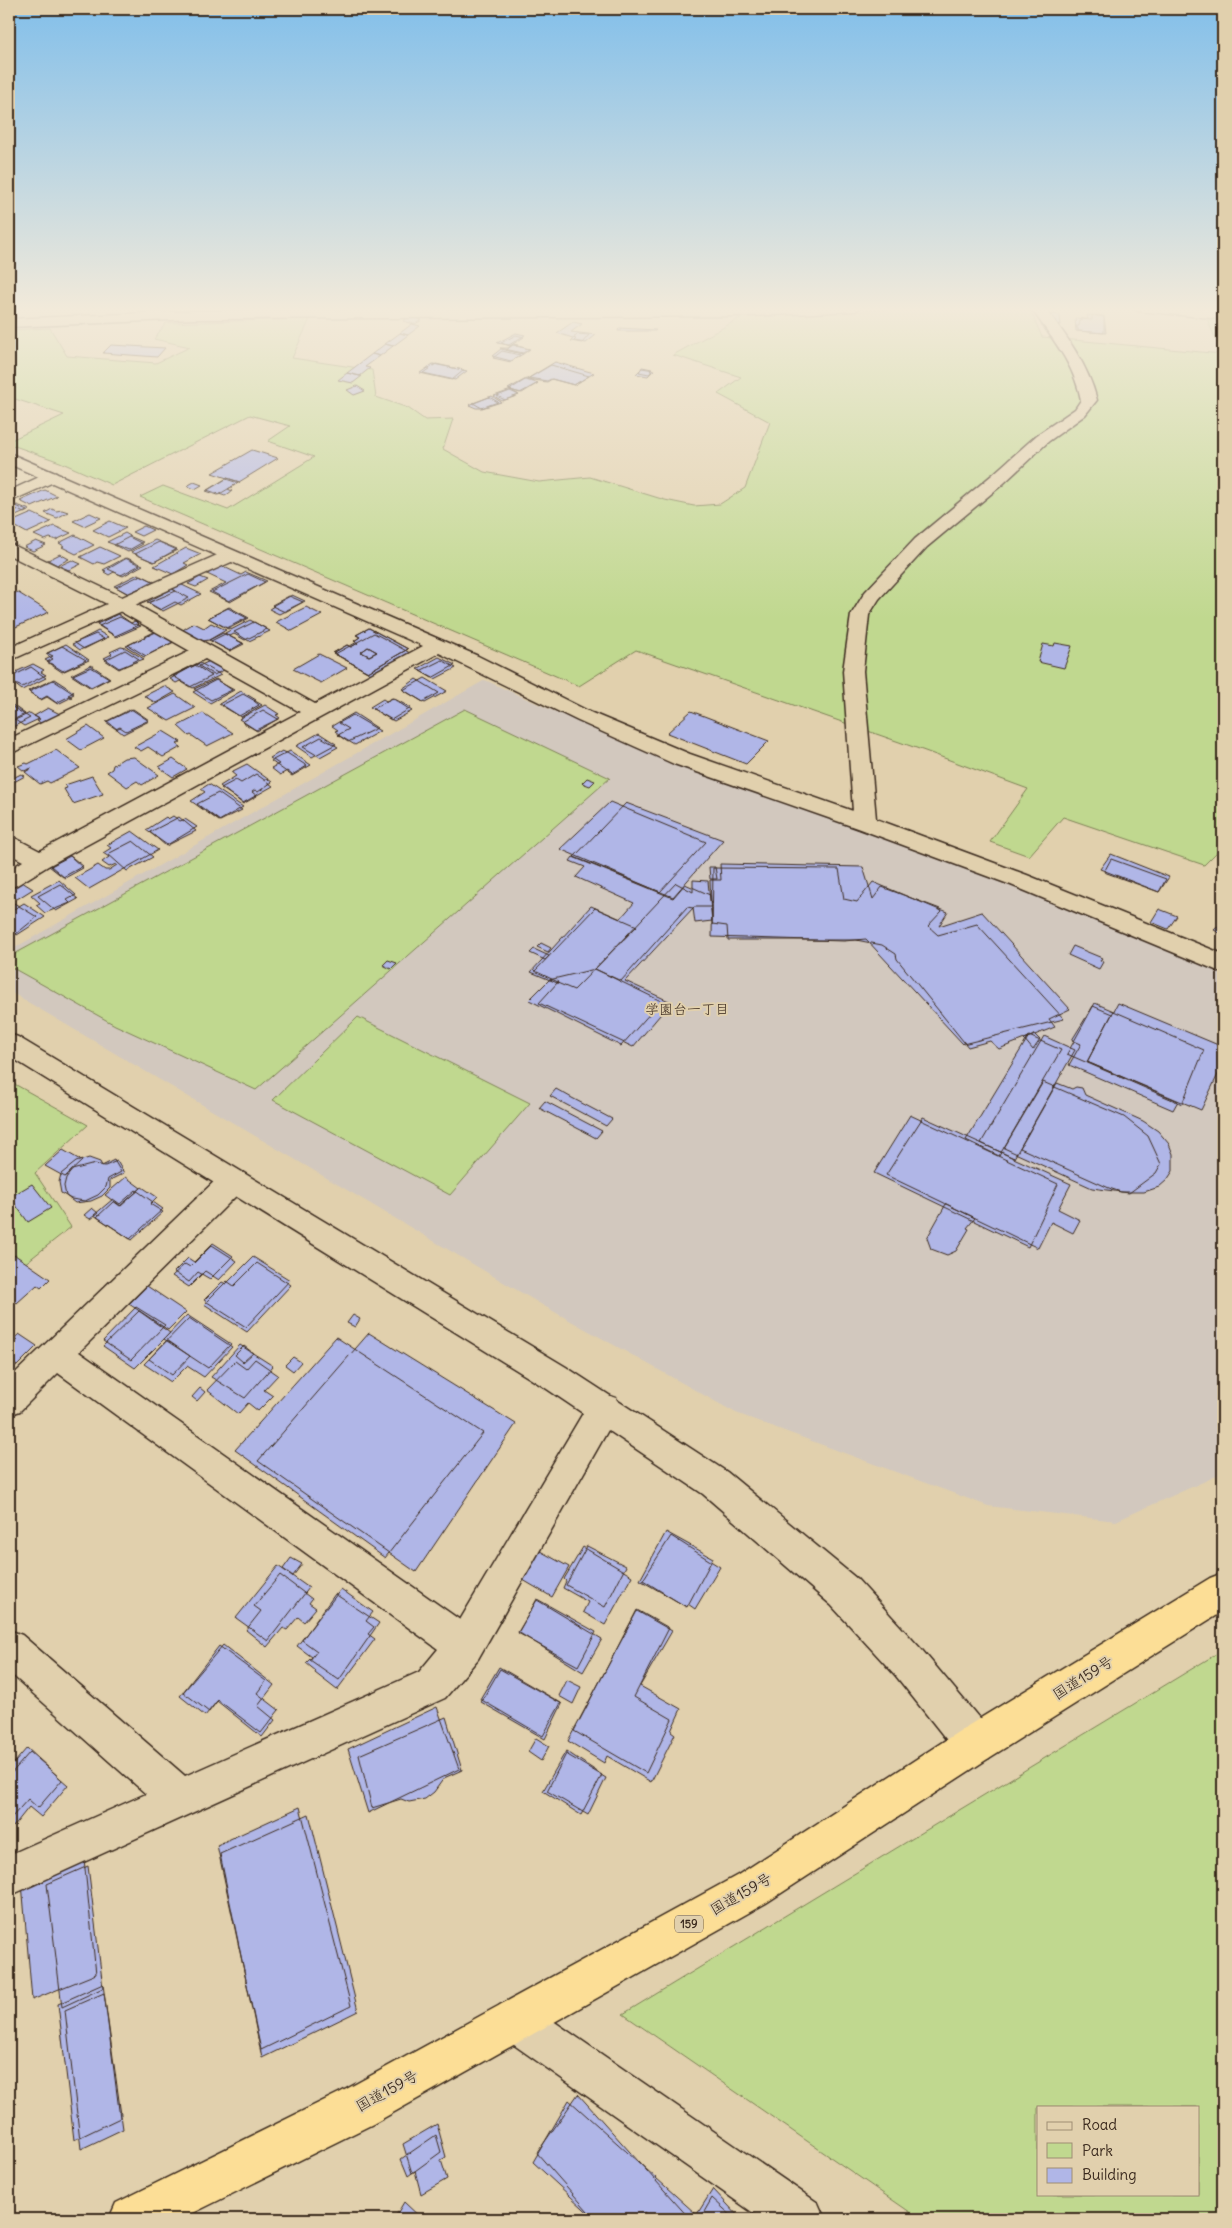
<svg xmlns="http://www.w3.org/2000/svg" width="1232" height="2228" font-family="Delius,'Klee One',sans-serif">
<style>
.built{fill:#d2c8be}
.green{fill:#c0d88f;stroke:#7e8156;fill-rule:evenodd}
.building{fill:#b0b6e7;stroke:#3b2a1e}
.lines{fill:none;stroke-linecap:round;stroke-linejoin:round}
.street-casing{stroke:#3b2a1e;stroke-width:3}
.secondary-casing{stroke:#3b2a1e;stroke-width:3}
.highway-casing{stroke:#3b2a1e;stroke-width:3}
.street{fill:#e1d0ad;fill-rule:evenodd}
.secondary{fill:#e1d0ad;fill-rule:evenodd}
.highway{fill:#fcde96;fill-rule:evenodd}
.labels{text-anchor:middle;stroke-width:4;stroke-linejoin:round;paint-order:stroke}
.shield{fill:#e1d0ad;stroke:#6d5c49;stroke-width:1}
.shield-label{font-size:11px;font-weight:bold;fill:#3b2a1e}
.neighbourhood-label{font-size:14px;fill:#3b2a1e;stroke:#e1d0ad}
.near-street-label{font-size:15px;fill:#3b2a1e;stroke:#e1d0ad}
</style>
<rect width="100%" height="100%" fill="#e1d0ad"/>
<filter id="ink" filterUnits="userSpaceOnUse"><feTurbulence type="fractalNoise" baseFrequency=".02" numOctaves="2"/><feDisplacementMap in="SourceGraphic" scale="10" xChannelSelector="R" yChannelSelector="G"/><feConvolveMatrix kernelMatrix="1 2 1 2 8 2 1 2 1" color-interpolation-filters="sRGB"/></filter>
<g filter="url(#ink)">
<path class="built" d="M485,680L670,763L895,840L1223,972V1473L1116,1521L988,1506L736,1413L544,1306L9,991V951Z"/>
<path class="green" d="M955,307H1029L1042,337L1222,354L1207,319L1223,321V846L1204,865L1063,817L1029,856L990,842L1028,789L925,751L636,650L579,686L140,497L163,486L228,510L314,457L268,441L290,426L250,415L112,485L60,462L9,444V441L64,415L9,397V330L50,328L67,356L156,363L190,347L154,339L166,323L310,319L292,358L372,370L376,397L408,408L425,420L453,419L443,449L484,472L539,482L590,477L665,500L694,506L720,504L745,488L770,422L718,394L741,377L673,355L744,316Z
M465,709L610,778L256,1090L115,1025L9,966V957Z
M358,1017L530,1103L450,1195L273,1100Z
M9,1081L88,1125L35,1173L71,1227L9,1276Z
M1223,1650V2219H920L623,2014ZM1038,2107H1198V2194H1038Z"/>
<path class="building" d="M1049,314L1060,315L1061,325H1058L1052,320Z
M1087,315L1104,316L1106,333L1076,331L1075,318L1088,319Z
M1092,315L1104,317V333L1078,331V328H1076V326H1079L1080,319L1092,320Z
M410,317L422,320L415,324L403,321Z
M573,322L582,324L571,332L596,335L586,343L574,341L576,339L557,333Z
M412,324L420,326L408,335L400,333Z
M619,328L656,330L655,331H618Z
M400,333L408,335L393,346L385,344Z
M516,333L525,335L509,345L497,343Z
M577,334L589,335L582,343L571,341Z
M516,335L524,337L510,346L501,343Z
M385,344L393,346L380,356L372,354Z
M513,344L518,345L516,346L529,349L523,353L500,348H508Z
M111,345L165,348L157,357L103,353Z
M513,345L530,349L523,354L506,350Z
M501,349L523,354L511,361L492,356Z
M502,351L520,355L511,362L493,358Z
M372,354L380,356L365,367L370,368L360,376L347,373Z
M555,362L594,373L574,385L552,379L547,382L527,379Z
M433,364L464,370L452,380L420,373Z
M436,364L467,371L455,380L423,373Z
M551,365L589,376L574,385L551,379L547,381L529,378Z
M642,367L652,369L650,371H652L649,374L639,372Z
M642,368L654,370L648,376L636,374Z
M347,373L360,376H362L353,383L338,380Z
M526,379L538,383L520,393L508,389Z
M525,380L538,383L522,393L509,390Z
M357,386L365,391L354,395L347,390Z
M511,390L519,395L502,401L494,396Z
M510,391L519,395L505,400L497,396Z
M492,396L501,402L482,408L473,403Z
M489,397L498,402L481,408H476L469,405Z
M252,450L278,458L239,482L212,473Z
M227,478L240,482L228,489L232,491L225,496L207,490Z
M226,479L238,483L218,495L206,491Z
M194,482L202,485L195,489L187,486Z
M45,490L57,496L32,507L20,501Z
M14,505L27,511L9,519V508Z
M17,505L30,510L24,513L12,507Z
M52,509L56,511L62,510L68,512L57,518L45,513Z
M32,513L51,522L27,533L9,523Z
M90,513L101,518L84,526L73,521Z
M110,521L126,528L108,537L93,530Z
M54,526L71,533L56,540L50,538L45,540L34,535Z
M144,526L153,530L141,536L132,532Z
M125,533L130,536H129L143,542L129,550L107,542Z
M75,535L94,545L76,554L62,547L64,546L59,543Z
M129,537L143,544L128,552L114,545Z
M155,540L177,549L154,562L131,552Z
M36,541L46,545L33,551L24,547Z
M159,542L177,550L154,562L135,554Z
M100,547L120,556L104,564L97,562L94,564L80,557Z
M186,548L201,554L184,563L188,565L173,574L154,566Z
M60,554L69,559L57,565L48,560Z
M125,558L140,565L121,575L114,572L109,575L104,572L106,571L103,570Z
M127,558L143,565L123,576L108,569Z
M72,560L81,564L69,570L59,566Z
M222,566L241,575L246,572L267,581L230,602L209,592L226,583L207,574Z
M138,574L155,582L129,594L114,586Z
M248,574L265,582L229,601L212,592Z
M141,575L153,581L128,594L116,587Z
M200,577L208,580L196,587L188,584Z
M180,584L201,594L181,605L175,602L160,610L148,603L176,591L171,588Z
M172,589L189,598L163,611L147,602Z
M17,592L49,612L9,630V596Z
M292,595L305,601L285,612L272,606Z
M289,596L303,602L279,614L269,609L274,606L272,605Z
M229,607L249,618L228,629L208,618Z
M306,607L322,615L292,631L276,622Z
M228,608L247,618L227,628L208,618Z
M118,614L131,623L135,621L139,625L115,636L97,624Z
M120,617L134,625L136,624L141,626L116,637L99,626Z
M250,620L267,629L245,640L234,634L230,636L225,633Z
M254,622L270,631L249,641L234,632Z
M194,623L204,628L211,623L226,630L209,640L203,641L181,631Z
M369,628L408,649L368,672L333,653L347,645L351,647L358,643L354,641L360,637L356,635Z
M369,628L408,649L368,672L333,653L347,645L351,647L358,643L354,641L360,637L356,635Z
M98,631L108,637L84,649L75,643Z
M156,631L174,642L146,656L128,645Z
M156,632L173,642L144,657L126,646Z
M223,633L243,643L229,651L209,640Z
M374,633L410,653L371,674L335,654Z
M96,634L104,639L80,650L72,644Z
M225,634L244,644L230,651L211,641Z
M1055,643L1072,646L1064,668L1038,662L1043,644L1054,646Z
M66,644L89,660L62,672L47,662L53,659L46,654Z
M62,646L86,660L63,671L45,660L53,656L47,653Z
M121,647L126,648L144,659L119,668L104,658L112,654L110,652Z
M368,647L377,652L369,656L361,652Z
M368,647L377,652L369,656L361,652Z
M125,650L139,659L119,669L105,660Z
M319,654L347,668L321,683L293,669Z
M439,657L455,665L432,678L417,669Z
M212,660L226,669L214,675L199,666Z
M442,660L456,668L435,679L420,671Z
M200,663L221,675L193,688L173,676Z
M33,664L44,670L41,672L46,675L22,687L9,681V675Z
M91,665L110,678L91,688L71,675Z
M195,665L212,676L190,687L180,681L176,683L170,679Z
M31,667L46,678L22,690L9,680V678Z
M91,667L109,678L91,687L73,675Z
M425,678L447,691L425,703L403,690Z
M54,679L74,692L68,695L72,697L58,704L47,696L40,700L28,691Z
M216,679L232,690L211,700L194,689Z
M416,679L439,693L423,702L402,689Z
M53,680L74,694L56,703L47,697L41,700L29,692Z
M216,680L234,690L210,703L193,692Z
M164,686L175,692L156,703L144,696Z
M241,691L256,700L254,701L259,705L239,716L219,704Z
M175,694L195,708L169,721L148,708Z
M243,694L262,705L241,717L222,705Z
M392,698L412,711L394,721L373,709Z
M393,698L411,708L391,720L370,707L383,699L386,701Z
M11,704L25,714L9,722V705Z
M9,705L30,718L9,729Z
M265,705L279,714L276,715L280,718L256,730L239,719Z
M48,708L62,715L45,725L37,721L40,719L34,716Z
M131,709L149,721L123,734L107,721Z
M133,709L149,720L126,731L120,727L116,729L106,722Z
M263,710L278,719L257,731L242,722Z
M691,711L769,741L746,764L667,733Z
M30,713L39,719L24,726L15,720Z
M203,713L233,733L207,746L191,735L189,736L178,726Z
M354,713L377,728L348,742L338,735H340L335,731L338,730L332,726Z
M353,715L380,731L355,745L338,735L349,729L339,723Z
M88,726L104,738L81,750L66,739Z
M163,731L181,742L177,744L181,747L163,757L148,747L141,751L134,747Z
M319,733L336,744L312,757L296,746Z
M321,737L338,747L320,757L303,747Z
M56,750L80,768L50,783L47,781L40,784L25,772L32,768L24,771L18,766L26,763L28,764Z
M282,751L287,753L307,766L292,775L287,771L280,775L271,768L279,764L270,758Z
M290,751L311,765L292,776L271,761Z
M134,757L159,775L142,785L137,781L127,787L107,772L112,769L113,765L124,758Z
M173,759L187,769L173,777L159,767Z
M247,764L272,782L258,792L255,790L252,792L257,796L243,804L220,786L236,776L231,772Z
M21,774L25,776L12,783L9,780Z
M256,774L273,786L243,803L221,788L236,780L241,783Z
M92,776L103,794L73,804L64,789L67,788L65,785Z
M587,778L595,781L590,786L582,783Z
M209,784L243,807L219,821L191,801L205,792L201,789Z
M218,793L242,810L220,821L197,804Z
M610,802L706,842L660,892L560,849Z
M626,803L723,840L673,897L574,857Z
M173,816L180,821L185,819L197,827L167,845L146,830L166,817L168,819Z
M179,817L196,831L166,846L150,832Z
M132,831L158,850L89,889L75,878L98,865L105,870H109L117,865L116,864L109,867L102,862L109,857L103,853L111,848L107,845Z
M133,841L153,857L127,871L108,854Z
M1111,854L1169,877L1159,892L1100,869Z
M69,855L83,866L63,877L49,866Z
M70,856L83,868L65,878L51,866Z
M573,857L673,898L685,884L710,895L711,907H694L625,981L671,1002L633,1047L539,1003L558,982L535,971L595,908L620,919L634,903L576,877L585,867L570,861Z
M1111,859L1166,879L1159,892L1104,872Z
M720,864L863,867L873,899L882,887L948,912L939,926L982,912L1070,1009L1049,1019L1055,1027L999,1049L990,1041L968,1047L897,959L896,954L882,945L856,940H728L727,926L712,924L710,880H721Z
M709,867H715L717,879H710Z
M713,868L839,869L844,899L857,902L873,882L942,911L928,926L938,935L977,924L1064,1019L963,1044L866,939L844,941L712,937Z
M59,880L76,895L67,900L70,903L45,913L36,905L40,903L31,895Z
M693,880L708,881L712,921L695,923L693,908L687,907L621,981L595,969L676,883L693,892Z
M22,882L33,889L17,899L9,893V889Z
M60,884L78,899L56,911L38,896Z
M14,903L37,917L16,934L9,930V906Z
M24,903L45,917L17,935L9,929V912Z
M591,906L637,926L574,990L531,972Z
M1159,909L1177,916L1168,929L1151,922Z
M1223,922V935L1214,930Z
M541,943L551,948L548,952L537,947Z
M1073,946L1102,958L1100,961L1103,962L1099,969L1068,955Z
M534,949L549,956L545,960L530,953Z
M388,960L397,963L391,969L383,965Z
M595,969L661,1001L621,1046L529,1000L549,980Z
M1095,1003L1204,1050L1182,1104L1067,1054Z
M1118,1003L1223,1047V1064L1201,1110L1087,1062Z
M1093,1006L1112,1014L1087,1062L1178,1101L1173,1110L1069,1065L1081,1044L1072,1040Z
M1035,1035L1040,1040L1033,1050L1024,1039Z
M1029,1036L1061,1050L999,1156L966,1140Z
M1044,1036L1075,1050L1014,1158L981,1143Z
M1043,1082L1124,1117L1148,1136L1161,1164L1156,1173L1129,1193L1092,1188L1004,1148Z
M1057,1083L1072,1089L1076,1087L1082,1088L1085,1095L1143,1121L1158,1131L1169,1144L1173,1154V1171L1167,1180L1159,1187L1144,1192H1121L1109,1188L1020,1148Z
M556,1089L572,1098L612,1119L606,1126L550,1096Z
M545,1101L562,1110L602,1131L596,1138L539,1108Z
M910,1115L1058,1184L1028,1247L874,1173Z
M923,1117L1071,1184L1058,1209L1080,1220L1073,1233L1051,1222L1038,1248L886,1175Z
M63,1150L82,1161L65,1177L45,1166Z
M89,1158L100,1162L102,1166L114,1160L121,1172L108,1179L106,1187L98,1195L85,1201L71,1199L61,1193L59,1182L61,1174L76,1162Z
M117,1161L124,1173L110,1180V1188L102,1196L91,1201L75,1203L66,1196L64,1186L66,1178L72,1170L95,1164L105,1166Z
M126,1177L141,1188L120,1206L105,1195Z
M32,1184L51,1208L28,1222L10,1197Z
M142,1187L157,1197L150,1204L163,1212L132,1240L97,1217L114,1201L121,1206Z
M136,1190L163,1209L130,1239L94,1215L113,1199L120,1204Z
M946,1204L975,1218L967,1228L969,1229L956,1251L947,1255L931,1249L927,1238Z
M92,1208L98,1213L90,1219L84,1215Z
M213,1243L233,1256L210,1279L198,1272L189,1282L174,1272L188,1258L194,1262Z
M212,1245L237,1261L219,1280L205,1271L189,1287L172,1276L185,1264L190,1267Z
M15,1255L50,1279L41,1288L37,1285L17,1303L9,1297L11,1293L9,1291V1260Z
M253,1257L290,1280L246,1327L204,1300L222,1282L226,1284Z
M257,1263L291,1285L247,1332L204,1304L227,1281L234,1286Z
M147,1286L186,1312L168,1330L129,1304Z
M136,1307L165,1325L131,1360L103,1341Z
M139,1311L170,1333L135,1368L103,1346Z
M187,1315L231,1344L208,1368L164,1339Z
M353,1315L360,1319L355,1327L347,1323Z
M189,1318L232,1347L204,1377L187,1366L171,1382L144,1364Z
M369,1333L516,1424L416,1572L258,1461Z
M19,1334L37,1346L17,1366L9,1361V1343Z
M9,1335L17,1341L9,1349Z
M336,1337L483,1433L385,1558L235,1450Z
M167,1340L190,1356L172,1375L149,1359Z
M240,1345L273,1366L245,1398L211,1377Z
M244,1346L253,1353L243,1362L235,1355Z
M293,1357L301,1362L293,1371L285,1365Z
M255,1359L278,1375L264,1390L273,1396L258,1411L248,1403L238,1414L207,1390L235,1361L246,1369Z
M200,1388L205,1392L197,1401L192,1397Z
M666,1532L713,1558L687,1607L640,1580Z
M671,1536L720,1567L695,1609L688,1604L686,1607L643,1580Z
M587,1546L626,1566L605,1607L566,1585Z
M583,1547L632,1576L605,1625L583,1612L588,1602L563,1588L566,1581L564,1579Z
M540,1551L569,1567L552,1597L523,1580Z
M291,1558L302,1564L293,1576L283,1569Z
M278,1566L309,1588L268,1641L236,1618Z
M280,1575L312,1599L309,1603L316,1608L304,1622L298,1617L287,1630L283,1628L267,1647L246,1630L261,1611L254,1606Z
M341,1589L373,1612L366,1621L374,1627L368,1634L375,1639L337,1690L315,1673L316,1671L306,1663L312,1657L297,1646Z
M335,1594L379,1623L339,1680L310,1660L317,1651L302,1640Z
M537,1599L596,1632L578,1666L518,1633Z
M537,1600L602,1639L583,1672L518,1632Z
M637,1610L669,1628L634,1697L672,1719L646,1773L574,1731Z
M637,1611L672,1631L640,1686L681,1709L671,1731L675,1734L651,1782L607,1756L604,1763L568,1741Z
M223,1645L274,1685L258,1706L275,1720L262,1737L217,1701L205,1716L180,1696Z
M219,1646L266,1681L257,1693L279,1710L261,1733L218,1700L209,1712L183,1692Z
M499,1667L561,1703L543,1736L480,1699Z
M500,1669L562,1704L545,1739L481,1702Z
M567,1680L581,1687L573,1704L559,1696Z
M437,1707L459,1769L368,1813L348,1749Z
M446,1717L462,1770L444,1778L434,1792L425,1799L409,1802L401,1799L372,1808L359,1755Z
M536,1738L549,1746L541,1761L528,1752Z
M27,1748L62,1780L38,1808L28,1799L12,1817L9,1814V1769Z
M566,1751L602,1775L581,1815L543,1791Z
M30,1752L68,1785L41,1817L29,1807L13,1827L9,1824V1776Z
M566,1754L606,1778L588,1815L547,1791Z
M300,1807L351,2006L261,2050L217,1845Z
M309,1814L358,2011L262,2058L220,1854Z
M84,1859L96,1974L32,2000L22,1883Z
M88,1866L103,1988L62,2007L47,1884Z
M103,1984L120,2118L74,2140L58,2004Z
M104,1993L123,2129L81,2149L65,2010Z
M578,2094L690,2219H647L645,2217L643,2219H595L537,2153Z
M569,2100L695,2213L692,2219H652L644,2212L640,2219H595L533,2162Z
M437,2124L446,2157L441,2160L447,2179L421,2194L415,2171L412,2173L403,2144Z
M436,2135L441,2152L408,2176L401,2159Z
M713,2189L741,2219H694Z
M712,2198L735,2219H700Z
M404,2202L422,2219H394Z"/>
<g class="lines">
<g class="street-casing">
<path id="street" d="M1030,307H1044C1066,335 1088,365 1097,400L1085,415L1049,441L1004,483L927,547L879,599L869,615L863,671L876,819L1027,875L1223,954V973L1011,885L857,828L674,764L578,721L439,653L48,866L17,885L9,888V870L23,861L9,854V837L17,839L40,851L300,712L205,659L16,751L9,753V739L190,651L114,608L112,604L114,600L121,598L128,600L315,704L423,646L9,464V453L478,656L592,713L690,754L853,811L843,671L851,615L865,592L915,539L992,475L1037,435L1075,409L1081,400C1074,363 1051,337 1030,307Z
M233,1169L243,1173L247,1181L243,1189L79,1352L460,1620L592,1398L604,1394L616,1398L620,1409L478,1659L445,1698L9,1896V1855L146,1794L9,1672V1630L22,1635L185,1776L419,1672L438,1649L58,1373L20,1411L9,1415V1379L223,1173Z
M515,1998L530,2005L818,2203L825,2219H762L500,2035L493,2020L500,2005Z"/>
</g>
<g class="secondary-casing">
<path id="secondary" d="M861,307L855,311L750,316L195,319L9,327V319L195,311Z
M1132,307H1186L1223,311V319L1138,311Z
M50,472L56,473L58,477L56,481L9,502V491Z
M9,543L122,597L224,552L230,551L236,552L239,556L236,560L9,661V648L107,604L9,555Z
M9,1034L18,1037L566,1367L727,1472L857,1579L922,1650L989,1730L994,1744L989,1758L975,1763L961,1758L896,1676L831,1605L703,1494L544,1387L9,1056Z"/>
</g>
<g class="highway-casing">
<path id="highway" d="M1223,1573V1611L989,1758L766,1903L373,2124L181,2219H109L116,2203L341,2092L738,1875L961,1730L1210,1578Z"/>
</g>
<use href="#street" class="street"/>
<use href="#secondary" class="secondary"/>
<use href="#highway" class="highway"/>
</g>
</g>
<linearGradient id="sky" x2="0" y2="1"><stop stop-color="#82bfea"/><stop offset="0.5" stop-color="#f2eada"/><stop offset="1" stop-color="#f2eada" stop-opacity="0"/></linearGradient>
<rect width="1232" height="619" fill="url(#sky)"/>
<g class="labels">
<rect class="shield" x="675" y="1915.5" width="28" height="17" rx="4"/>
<g class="shield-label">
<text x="689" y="1928">159</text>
</g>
<g class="neighbourhood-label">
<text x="687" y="1014">学園台一丁目</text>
</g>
<g class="near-street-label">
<text transform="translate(1083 1678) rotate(-32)" y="5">国道159号</text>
<text transform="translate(741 1894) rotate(-30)" y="5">国道159号</text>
<text transform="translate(387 2091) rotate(-29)" y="5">国道159号</text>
</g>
</g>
<rect width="1232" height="2228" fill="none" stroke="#e1d0ad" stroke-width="30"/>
<rect x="15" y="15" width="1202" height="2198" fill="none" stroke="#3b2a1e" stroke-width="2" filter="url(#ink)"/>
<rect x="1037" y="2106" width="162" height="90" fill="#e1d0ad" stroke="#9f8e74"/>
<rect x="1047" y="2122" width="25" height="8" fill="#e1d0ad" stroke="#9f8e74"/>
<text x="1082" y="2130" font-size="15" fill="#3b2a1e">Road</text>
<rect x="1047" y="2143" width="25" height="15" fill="#c0d88f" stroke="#9f8e74"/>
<text x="1082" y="2156" font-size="15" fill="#3b2a1e">Park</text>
<rect x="1047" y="2168" width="25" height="15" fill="#b0b6e7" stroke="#9f8e74"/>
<text x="1082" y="2180" font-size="15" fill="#3b2a1e">Building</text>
</svg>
